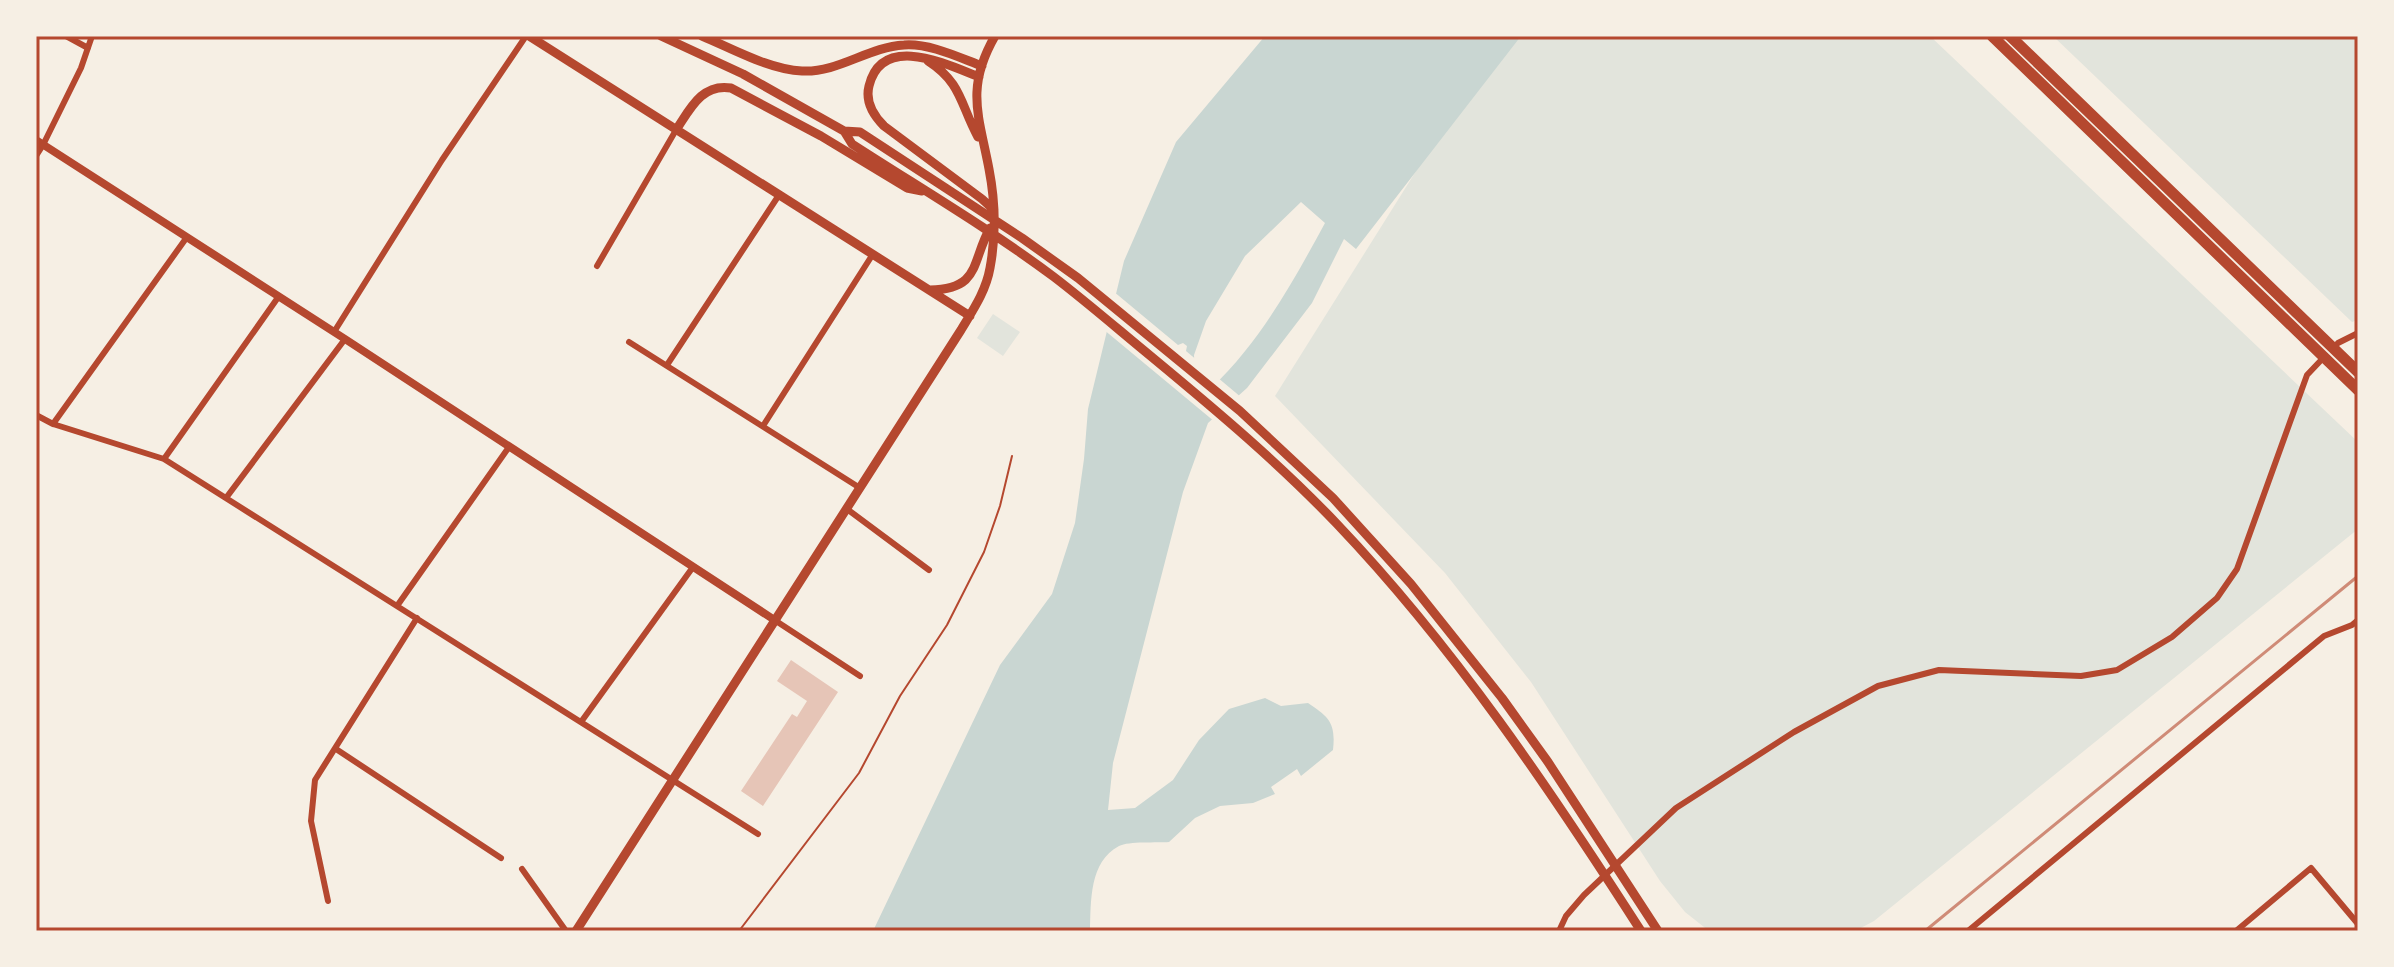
<svg xmlns="http://www.w3.org/2000/svg" width="2394" height="967" font-family="'Playfair Display',serif">
<style>
.green{fill:#e2e4dc}
.water{fill:#c9d6d2;fill-rule:evenodd}
.pier{fill:#f6efe4}
.building{fill:#e6c5b7}
.lines{fill:none;stroke-linecap:round;stroke-linejoin:round}
.path{stroke:#b5482f;stroke-width:2}
.minor{stroke:#b5482f;stroke-width:6}
.tertiary{stroke:#b5482f;stroke-width:8}
.secondary{stroke:#b5482f;stroke-width:9}
.trunk{stroke:#b5482f;stroke-width:11}
.rail{stroke:#cf8b77;stroke-width:3}
.neatline{fill:none;stroke:#b5482f;stroke-width:3}
</style>
<rect width="100%" height="100%" fill="#f6efe4"/>
<path class="green" d="M1507,36H1930L2358,442V529L1874,921L1855,931H1709L1685,912L1660,881L1531,682L1445,573L1275,396L1475,77Z
M2053,36H2358V320L2352,322Z
M993,314L1020,332L1003,356L977,338Z"/>
<path class="water" d="M1265,36H1521L1356,249L1344,239L1312,303L1247,388L1208,423L1183,492L1113,763L1108,810L1135,808L1173,780L1199,740L1229,709L1265,698L1281,706L1308,703C1329,717 1336,723 1333,750L1301,776L1297,769L1271,787L1275,794L1253,803L1220,806L1195,818L1169,842C1157,843 1129,841 1119,846C1089,862 1091,901 1090,931H873L1000,665L1052,594L1075,523L1084,459L1088,409L1124,261L1176,142ZM1301,202L1325,223C1294,280 1260,342 1212,387L1195,379L1194,355L1206,321L1245,256Z"/>
<path class="pier" d="M1113,291L1178,345L1183,343L1187,346L1186,351L1198,361L1199,378L1210,383L1217,377L1242,398L1215,422L1103,329Z"/>
<path class="building" d="M791,660L838,692L763,806L741,791L792,714L797,717L807,701L777,681Z"/>
<g class="lines">
<path class="path" d="M739,931L859,773L900,696L947,625L984,552L1000,506L1012,456"/>
<path class="minor" d="M66,36L88,48
M36,156L43,145L81,68L92,36
M597,266L676,130
M334,332L442,160L526,36
M629,342L860,488
M2333,348L2338,343L2358,333
M667,365L779,195
M36,415L53,424L164,459L758,834
M53,424L187,237
M763,426L873,254
M164,459L279,296
M226,498L345,339
M847,509L929,570
M397,606L509,447
M776,621L860,676
M581,722L693,567
M336,749L501,858
M522,869L566,931
M328,901L311,821L315,780L417,618
M1559,931L1566,916L1584,895L1676,808L1794,732L1878,686L1939,670L2081,676L2117,670L2172,637L2217,598L2237,569L2307,375L2325,356
M1968,931L2324,636L2352,625L2358,620
M2236,931L2311,868L2358,924"/>
<path class="tertiary" d="M36,140L345,339L776,621"/>
<path class="secondary" d="M529,36L970,316
M661,36L743,74L844,131L860,132L1022,238L1078,278L1240,411L1333,498L1411,584L1502,698L1548,762L1658,931
M702,36C731,48 770,70 802,71C838,73 868,47 904,45C929,43 958,57 982,66
M928,61C962,83 960,104 978,137
M979,77C948,65 882,32 869,86C865,102 873,115 884,126L982,199L994,210
M676,130C690,109 702,83 731,88L821,136L907,188L922,191
M844,131L852,144C920,188 990,229 1054,277C1088,303 1120,331 1153,358C1217,411 1280,464 1337,524C1455,648 1549,788 1641,931
M930,290C981,289 971,262 990,228
M576,931L961,330C973,310 986,291 990,268C996,236 995,200 989,169C979,116 965,88 995,36"/>
<path class="trunk" d="M1992,36L2358,390
M2010,36L2358,372"/>
<path class="rail" d="M1925,931L2358,576"/>
</g>
<rect width="2394" height="967" fill="none" stroke="#f6efe4" stroke-width="76"/>
<rect x="38" y="38" width="2318" height="891" class="neatline"/>
</svg>
